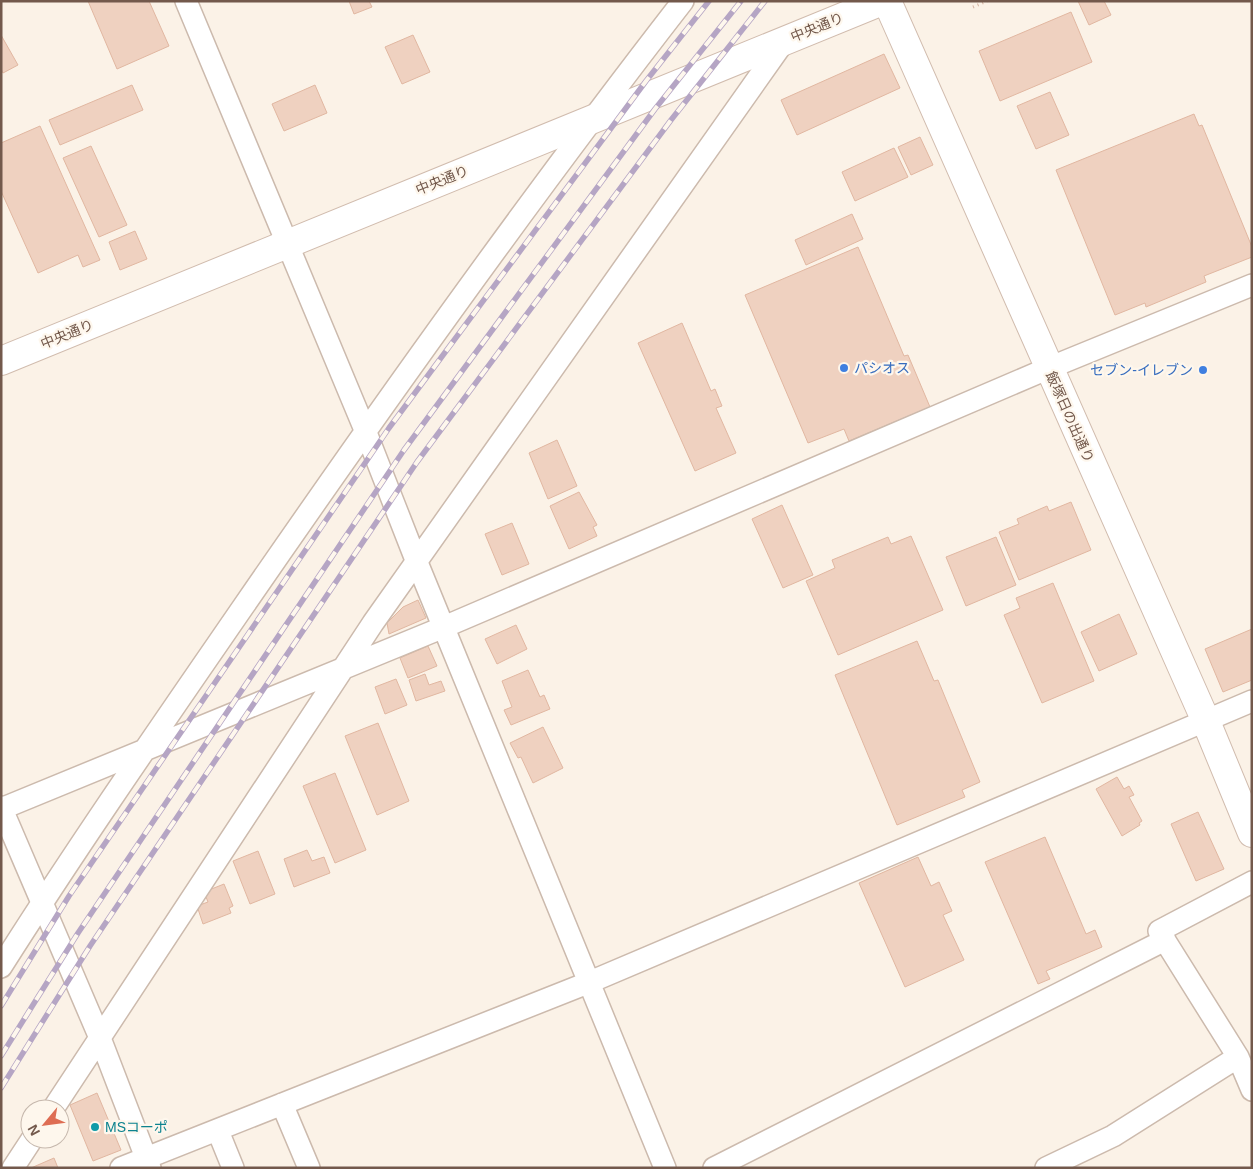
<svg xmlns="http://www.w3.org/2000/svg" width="1253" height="1169" font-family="Helvetica,'Noto Sans JP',sans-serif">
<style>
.building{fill:#efd1c0;stroke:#e1b7a1}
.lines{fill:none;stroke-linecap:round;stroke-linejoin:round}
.street-casing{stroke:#ccbaad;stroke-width:24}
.secondary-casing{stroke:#d1bcae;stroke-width:30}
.path{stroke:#d4b4a3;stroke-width:3;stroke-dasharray:1 4;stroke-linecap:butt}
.street{stroke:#fff;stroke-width:21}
.secondary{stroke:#fff;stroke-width:28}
.rail-casing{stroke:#b5a5c4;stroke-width:5.5}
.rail{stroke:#fef7ed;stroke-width:4;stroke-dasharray:11;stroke-linecap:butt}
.shop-dot{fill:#3f7fe0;stroke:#fef7ed;stroke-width:2}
.culture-dot{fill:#0f9aa8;stroke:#fef7ed;stroke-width:2}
.labels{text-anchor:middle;stroke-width:4.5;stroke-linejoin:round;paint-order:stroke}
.street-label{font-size:14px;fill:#73594c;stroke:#fef7ed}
.shop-label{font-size:14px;fill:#366cbe;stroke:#fef7ed;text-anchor:start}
.culture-label{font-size:14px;fill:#0d838f;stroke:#fef7ed;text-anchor:start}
</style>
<rect width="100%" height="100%" fill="#fbf2e7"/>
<path class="building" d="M88,1H149L169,46L117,69Z
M349,1H369L372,7L354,14Z
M1078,1H1104L1111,15L1089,25Z
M1071,12L1092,62L1000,101L979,51Z
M1,35L18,65L3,73L1,69Z
M413,35L430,72L402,84L385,47Z
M884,54L900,88L797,135L781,100Z
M132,85L143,110L60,145L49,120Z
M315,85L327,113L284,131L272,104Z
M1050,92L1069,135L1036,149L1017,106Z
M1194,114L1199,126L1202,125L1252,247V257L1204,276L1206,282L1146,307L1145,303L1115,315L1056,170Z
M40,126L100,260L83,267L78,255L38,273L1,191V143Z
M920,137L933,165L911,175L898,147Z
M91,146L127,225L99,237L63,158Z
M894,148L908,177L855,201L842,172Z
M852,214L863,239L806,265L795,240Z
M135,231L147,259L120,270L109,242Z
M858,247L904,356L908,355L930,407L849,441L844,429L808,443L745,295Z
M682,323L711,391L715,389L722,406L716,408L736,453L695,471L638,343Z
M557,440L577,486L548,499L529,453Z
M579,492L597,525L593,527L597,536L569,549L550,506Z
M1071,502L1091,550L1019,580L999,532L1019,524L1017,519L1047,506L1049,511Z
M782,505L813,575L783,588L752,519Z
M512,523L529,564L502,575L485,534Z
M911,536L943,610L838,655L806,581L835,568L832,560L888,537L891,544Z
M996,537L1016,585L966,606L946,557Z
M1053,583L1094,681L1042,703L1004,615L1020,608L1016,598Z
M418,600L426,618L389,634L387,623L403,607Z
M1119,614L1137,654L1099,671L1081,632Z
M516,625L527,649L497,664L485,639Z
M1252,629V680L1223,692L1205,649Z
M917,641L934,681L938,680L980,782L962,790L965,797L897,825L835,675Z
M428,646L437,666L408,678L400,658Z
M528,670L540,697L544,695L550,709L511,725L504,710L512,707L502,681Z
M425,674L429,685L441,681L445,691L416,701L409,680Z
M396,679L407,705L385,714L375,687Z
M378,723L409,801L377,815L345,736Z
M543,727L563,768L533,783L521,757L518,758L510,743Z
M335,773L366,850L335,863L303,786Z
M1117,777L1124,789L1129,786L1134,795L1129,797L1142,821L1139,823L1140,825L1122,836L1096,789Z
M1198,812L1224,869L1196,881L1171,824Z
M1045,837L1086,934L1095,930L1102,947L1046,971L1050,979L1038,984L985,862Z
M307,850L312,861L324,857L330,873L294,887L284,859Z
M258,851L275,894L250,904L233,861Z
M918,857L931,886L939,882L952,911L943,915L964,960L905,987L859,883Z
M224,884L233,906L229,908L231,913L203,924L197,906L208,902L204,892Z
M97,1093L121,1150L93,1161L70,1105Z
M54,1158L58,1168H31Z"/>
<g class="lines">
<g class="street-casing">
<path id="street" d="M186,1L365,430L416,560L665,1168
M1,807L100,1038L150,1168
M1,809L444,627L1049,368L1252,285
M1252,882L1159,931L1238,1057L1252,1090
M1,967C79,844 161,726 243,607C385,401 530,198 683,1
M282,1104L309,1168
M53,1109L373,623L785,40
M218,1131L233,1168
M13,1168L32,1139
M121,1168L590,982L1252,701
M714,1168L1165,940
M1046,1168L1113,1136L1238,1057"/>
</g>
<g class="secondary-casing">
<path id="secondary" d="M887,1L1205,719L1252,833
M1,361L882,1"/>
</g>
<path class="path" d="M973,7L987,1"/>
<use href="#street" class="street"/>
<use href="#secondary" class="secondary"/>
<g class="rail-casing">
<path id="rail" d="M1,1006L69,896L389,428L646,81L709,1
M1,1056L78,933L404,450L655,109L741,1
M1,1088L90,946L417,462L671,120L765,1"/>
</g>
<use href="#rail" class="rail"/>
</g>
<g class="shop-dot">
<circle cx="844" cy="368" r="5"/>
<circle cx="1203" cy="370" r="5"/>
</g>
<circle class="culture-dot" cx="95" cy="1127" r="5"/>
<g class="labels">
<g class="street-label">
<text transform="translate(817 27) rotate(-22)" y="5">中央通り</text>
<text transform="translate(442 180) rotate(-22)" y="5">中央通り</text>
<text transform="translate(67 334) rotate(-22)" y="5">中央通り</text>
<text transform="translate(1070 417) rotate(66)" y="5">飯塚日の出通り</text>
</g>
<g class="shop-label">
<text x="854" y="373">パシオス</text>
<text x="1193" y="375" text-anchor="end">セブン-イレブン</text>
</g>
<g class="culture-label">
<text x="105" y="1132">MSコーポ</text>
</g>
</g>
<rect width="1253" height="1169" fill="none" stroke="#73594c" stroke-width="5"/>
<g transform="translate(45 1124) rotate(241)"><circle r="24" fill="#fef7ed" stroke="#c6b8ad"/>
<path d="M0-4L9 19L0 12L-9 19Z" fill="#de6d53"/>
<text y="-8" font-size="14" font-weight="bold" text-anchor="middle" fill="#73594c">N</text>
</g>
</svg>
